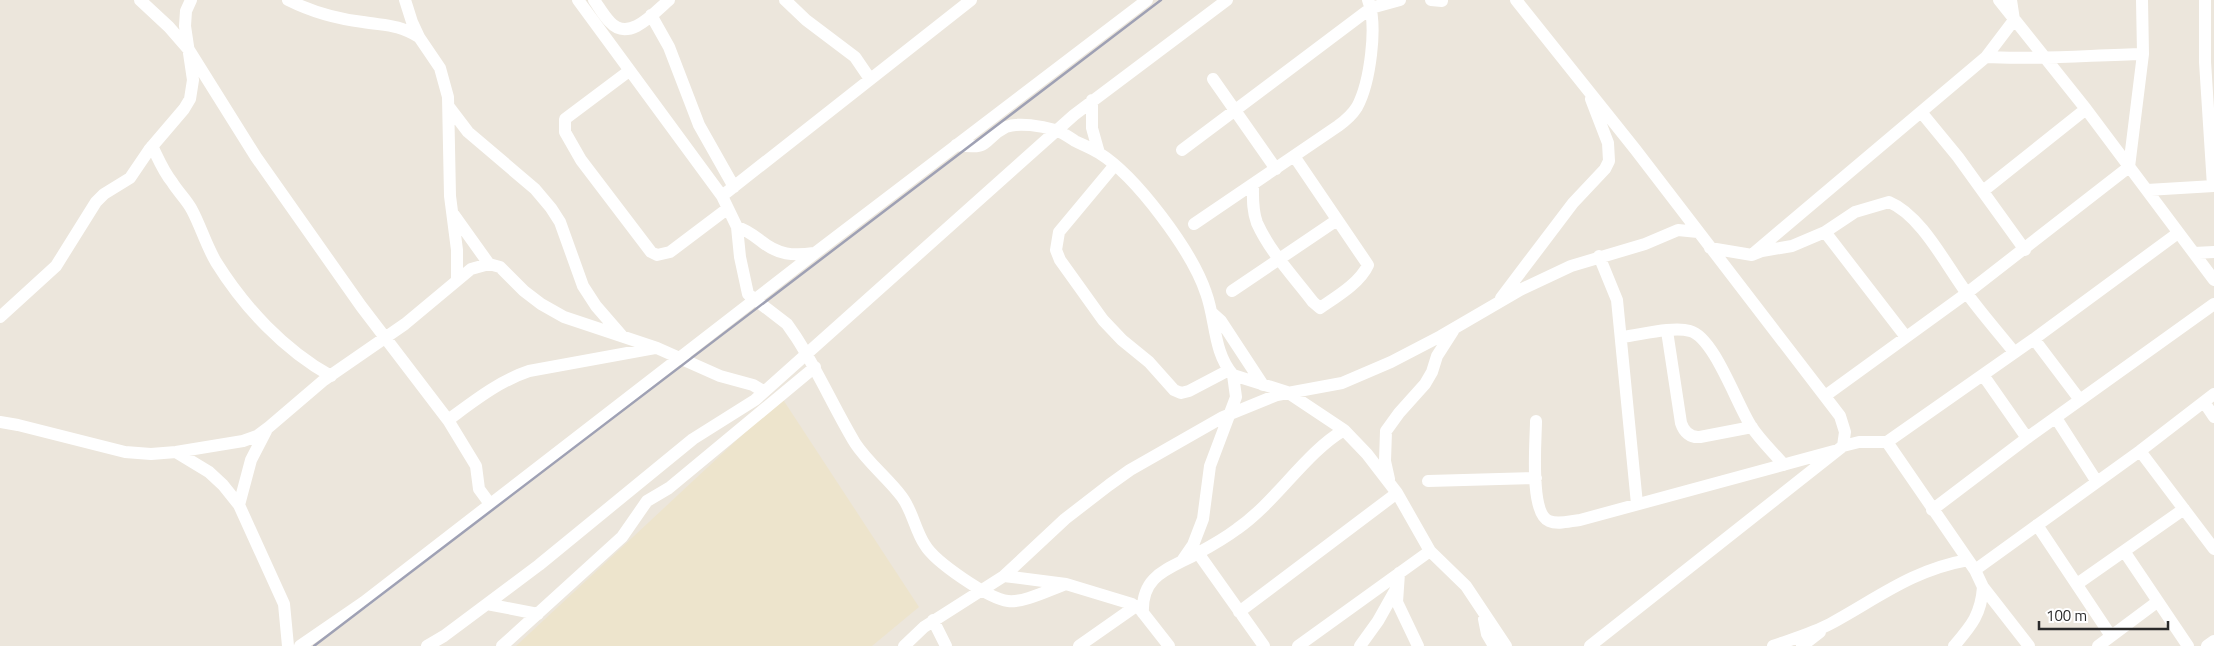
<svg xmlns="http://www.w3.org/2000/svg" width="2214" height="646" font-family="'Titillium Web',sans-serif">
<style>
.education{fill:#ede4cc}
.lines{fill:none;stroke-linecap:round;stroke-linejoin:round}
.minor{stroke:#fff;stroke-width:12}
.rail{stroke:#9fa1b4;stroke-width:2.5}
</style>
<rect width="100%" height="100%" fill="#ece6dc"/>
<path class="education" d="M782,398L919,607L872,646H516Z"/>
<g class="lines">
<path class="minor" d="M140,0L169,27L189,50L256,157L361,306L448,420L476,466L479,489L490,504
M288,0C312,12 337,19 363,22C387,26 397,24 419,37
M405,0L412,22L419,37L440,68L448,97L450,196L457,250V280
M578,0L722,196L737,227L740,257L748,294L787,324L796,337C818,371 834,408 855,443C868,463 888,478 902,497C913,512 915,530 925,545C935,562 989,599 1008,601C1024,603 1051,589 1066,584
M594,0C599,7 604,16 610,22C629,43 655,12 669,0
M785,0L806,20L855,57L870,79
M1431,0L1442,1
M1516,0L1635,149L1840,416L1845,432L1843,446
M1999,0L2086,109L2214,280
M2205,0V62L2213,186
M651,15L669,47L699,125L734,187
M1986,57C2038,60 2091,55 2143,54
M629,71L565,119V132L581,160L651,252L657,255L670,252L727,209
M1213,79L1276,169
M1092,100V128L1099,153
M449,107L468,132L535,189L551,208L560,222L583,286L596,306L622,336
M1921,112L1958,157L2025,250
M956,145C994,150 980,140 1006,127C1019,122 1042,126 1055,130C1062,132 1069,137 1075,141C1083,145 1091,148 1099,153C1136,176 1192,251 1206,293C1216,320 1213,352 1233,375L1287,392L1344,430L1367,454L1397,493L1430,551L1466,586L1506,646
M152,146C158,158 163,171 172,182C178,192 187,200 192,210C201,227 206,245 216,262C244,307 284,350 331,376
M1182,150L1371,8L1400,0
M1114,166L1059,232L1056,250L1060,260L1103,320L1122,340L1149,362L1174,390L1181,393L1189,391L1229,370
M1253,184C1253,197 1252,210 1257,223C1270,252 1294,277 1313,302L1320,308C1336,297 1360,283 1368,265L1294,156
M2147,190L2214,186
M1983,191L2086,109
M722,196L971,0
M454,215L489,264
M1194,224L1338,126C1345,121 1352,115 1357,107C1370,83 1378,25 1368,0
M737,227C747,230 753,235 761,241C778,255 793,256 814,253
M1825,232L1906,337
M1710,248L1752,255L1762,251L1792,246L1825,232L1855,212L1889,202C1921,215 1946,265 1966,292C1981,313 1998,332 2014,352
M1755,252L1986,57L2014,20L2011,0
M2194,253L2214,252
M1599,256L1617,300L1637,504
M1232,291L1337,220
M1501,298L1573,203L1605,169L1609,161L1608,143L1591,99
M1211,312L1221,321L1263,385
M0,317L56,266L96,202L104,194L130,178L149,150L184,109L190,99L193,80L185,26L186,11L191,0
M1667,331L1681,423C1684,432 1690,438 1700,437L1752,427
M1622,337C1640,335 1673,326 1690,331C1714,337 1737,405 1751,426C1760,440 1773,452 1784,465
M2034,339L2080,400
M1983,375L2027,438
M1825,396L1967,293L2129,167L2143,54L2142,0
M2204,402L2214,417
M2056,418L2097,482
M448,420C474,401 499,381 529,371L655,348
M1536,421C1536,440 1529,513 1549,521C1558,525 1570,521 1580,520L1834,451
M0,422L18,425L125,452L151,454L176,452L243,441L257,436L269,427L324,380L405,324L471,269L489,264L500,267L524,291L541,304L564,317L657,348L720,376L753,385L763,391
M1887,442L1975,570L1983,587L2029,646
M2140,451L2214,549
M176,452L209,472L223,485L239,505L284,604L288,646
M1389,479L1385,461L1386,431L1399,413L1425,384L1432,372L1437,356L1453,331
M1428,481L1536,478
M239,505L251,460L266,431
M1932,510L2027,438L2214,304
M2037,525L2111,636
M2124,551L2188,646
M1198,553L1264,646
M1182,561L1193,545L1203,519L1210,466L1236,397L1233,375
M1975,570L2140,451L2214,394
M1399,573L1397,602L1418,646
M1004,576L1066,584L1132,604L1140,609L1169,646
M2077,584L2184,509
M487,604L538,614
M1239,612L1397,493
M1143,613C1141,574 1170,569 1198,553C1211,546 1225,538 1237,529C1277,501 1305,453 1344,430
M1484,619L1487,634L1494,646
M933,620L946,646
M300,646L364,602L815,253L1147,0
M427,646L444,636L539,565L693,439L755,400L1074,115L1227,0
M502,646L622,537L647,501L669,488L815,367
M904,646L924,627L1004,576L1065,519L1109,485L1130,470L1223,417L1277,395L1342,383L1391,362L1441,336L1520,290L1571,266L1645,244L1678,230L1698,232
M1079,646L1136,606
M1298,646L1430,551
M1360,646L1378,621L1396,589
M1590,646L1843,446L1859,442H1887L2034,339L2178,233
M1773,646C1792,639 1813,633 1830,624C1878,598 1912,570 1968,560
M1802,646L1820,632
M1954,646C1971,626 1981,615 1983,587
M2098,646L2157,602
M2207,646L2214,641"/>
<path class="rail" d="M314,646L1161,0"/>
</g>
<path d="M2039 621v8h129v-8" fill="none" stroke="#2a2a2a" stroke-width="2.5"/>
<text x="2046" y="621" font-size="15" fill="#2a2a2a" stroke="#ffffff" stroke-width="4" paint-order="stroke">100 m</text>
</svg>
